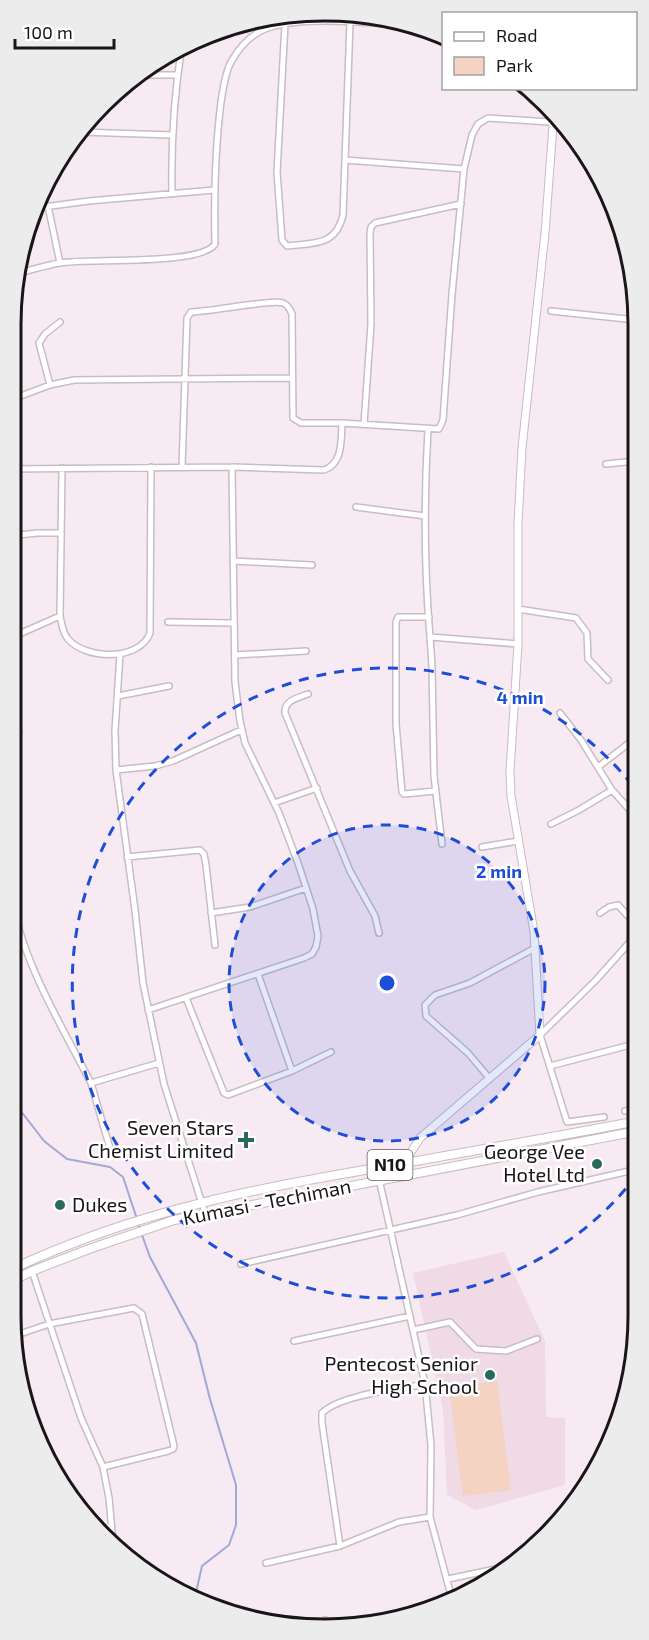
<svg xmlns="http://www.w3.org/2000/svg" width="649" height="1640" font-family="'Exo 2',sans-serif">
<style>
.built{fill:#efdae6}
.green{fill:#f4d3c2}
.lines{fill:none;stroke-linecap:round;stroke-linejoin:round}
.stream{stroke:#a0a9d5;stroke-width:2}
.minor-casing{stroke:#c9bcc3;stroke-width:8}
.tertiary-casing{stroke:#c9bcc3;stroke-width:9}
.trunk-casing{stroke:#c9bcc3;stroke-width:10}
.minor{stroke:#fff;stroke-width:5}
.tertiary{stroke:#fff;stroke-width:7}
.trunk{stroke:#fff;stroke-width:8}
.ring{fill:none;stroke:#1d4ed8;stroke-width:3;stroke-dasharray:10 8}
.poi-dot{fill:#286b5d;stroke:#fff;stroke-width:2}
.labels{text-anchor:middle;stroke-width:5;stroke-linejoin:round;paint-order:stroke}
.shield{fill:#fff;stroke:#5f5b5d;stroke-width:1.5}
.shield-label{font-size:18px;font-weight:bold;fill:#1a1518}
.poi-label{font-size:20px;fill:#1a1518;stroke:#fff;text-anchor:end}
.street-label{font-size:20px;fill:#1a1518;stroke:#fff}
.rim{fill:none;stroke:#1a1518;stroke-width:3}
.centre{fill:#1d4ed8;stroke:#fff;stroke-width:3}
.ring-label{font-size:18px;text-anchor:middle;font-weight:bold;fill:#1d4ed8;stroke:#fff;stroke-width:5;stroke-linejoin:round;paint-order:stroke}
</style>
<rect width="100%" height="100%" fill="#f8eaf2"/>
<path class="built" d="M504,1252L545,1341L546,1417L565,1418V1485L476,1510L447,1495L443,1410L413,1273Z"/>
<path class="green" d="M497,1381L511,1490L463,1496L449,1388Z"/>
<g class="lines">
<path class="stream" d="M10,1097L44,1141L67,1159L110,1167L123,1177L137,1219
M138,1224L150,1257L196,1343L210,1399L236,1485V1525L229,1545L202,1566L195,1597"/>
<g class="minor-casing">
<path id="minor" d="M285,24L277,172L282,240L287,246C314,243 336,246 343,215L350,23
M144,75H177
M80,132L172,135
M345,160L464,169
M172,194C171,144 174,95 182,45
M48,206L60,263
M36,208L89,201L214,190
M19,273C32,270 46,265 60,263C88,258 201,266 215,244C214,196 215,149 221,102C223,89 225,73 231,62C240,46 253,32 271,27C311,15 375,24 418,26
M551,311L636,320
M50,385L39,343L45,334L60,322
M10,400L50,385L74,380L292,378
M364,424L371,324L370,234L371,227L375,223L461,204
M428,429C424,498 424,567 430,637L518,644
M606,464L636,461
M182,467L187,318L191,312C209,312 273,299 283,303C288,305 290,309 292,314L293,418L301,423H342
M62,468L60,616C62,624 62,632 68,639C86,660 140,661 150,633L151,467
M10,469L232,467L324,470C343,464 341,440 342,423L439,429L443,420L452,294L464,169L472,135L478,124L488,118L564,123
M356,507L425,516
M10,536L37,533H61
M233,561L312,565
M518,609L576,618L587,633L588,659L608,680
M429,617H398L396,622V724L402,792L404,794L435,791
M168,622L234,623
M430,637L432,666L434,776L442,844
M10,638L60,616
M120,654L115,731L116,770L135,910L143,983L164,1084L205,1213
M235,655L306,651
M308,694C298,698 284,700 285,713L350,871L375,916L379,933
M118,696L169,686
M560,713L581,740L612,790L637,818
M10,716C19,729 24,733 10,744
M598,767L637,737
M116,770L155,766L173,761L241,730
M274,803L317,788
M551,824L579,810L612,790
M482,847L518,841
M127,857L200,850L204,854L206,865L215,945
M10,890C21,960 59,1021 91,1083L159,1063
M211,913L250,907L306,888
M600,913L609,907L618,905L637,926
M258,974L292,1071
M186,998L224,1093L228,1095L292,1071L331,1052
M148,1010L304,958L312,954L316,947L318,936L313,909L298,863L279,813L245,743L240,721L235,682L232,467
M550,1066L638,1043
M490,1079L468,1053L426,1016L425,1005L435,995L470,983L535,948
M91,1083L111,1152
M625,1111L638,1109
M604,1117L567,1122L540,1035L596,980L637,934
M379,1179L425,1384L431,1445L430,1517L452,1599
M241,1264L457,1215L538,1192L638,1169
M32,1271L81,1418L103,1467L109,1498L113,1543
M413,1330L450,1322L476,1349L506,1351L537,1339
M14,1336L49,1324L134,1308L142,1314L174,1446L173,1449L168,1451L103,1467
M294,1341L410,1316
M98,1530L111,1526
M340,1546L322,1423V1413C340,1395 398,1389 425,1384
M266,1563L340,1546L399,1522L430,1517
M448,1579L505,1567
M325,1620L326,1625"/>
</g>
<g class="tertiary-casing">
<path id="tertiary" d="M404,1163L420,1138L540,1035L534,932L511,796L510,771L518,644V523L522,448L545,233L554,112"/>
</g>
<g class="trunk-casing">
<path id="trunk" d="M10,1270C141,1208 265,1187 405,1163C483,1149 560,1136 638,1121
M10,1282L32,1271L89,1249L174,1220L638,1131"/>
</g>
<use href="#minor" class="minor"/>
<use href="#tertiary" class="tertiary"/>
<use href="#trunk" class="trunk"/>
</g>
<circle cx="387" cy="983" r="158" fill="#1d4ed8" fill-opacity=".12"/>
<g class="ring">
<circle cx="387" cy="983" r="158"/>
<path d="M637 1175A315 315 0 1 1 637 791"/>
</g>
<g class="poi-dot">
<path d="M243 1131h6v6h6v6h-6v6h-6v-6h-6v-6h6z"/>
<circle cx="597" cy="1164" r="6"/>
<circle cx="60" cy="1205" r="6"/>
<circle cx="490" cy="1375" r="6"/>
</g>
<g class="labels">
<rect class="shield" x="367.5" y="1150" width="45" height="30" rx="4.5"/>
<g class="shield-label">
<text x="390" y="1171">N10</text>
</g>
<g class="poi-label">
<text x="234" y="1135">Seven Stars<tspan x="234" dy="23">Chemist Limited</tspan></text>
<text x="585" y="1159">George Vee<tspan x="585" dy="23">Hotel Ltd</tspan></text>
<text x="72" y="1212" text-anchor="start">Dukes</text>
<text x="478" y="1371">Pentecost Senior<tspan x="478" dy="23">High School</tspan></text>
</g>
<g class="street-label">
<text transform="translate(267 1202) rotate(-11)" y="7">Kumasi - Techiman</text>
</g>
</g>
<path d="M0 0H649V1640H0ZM324 21H325A303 303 0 0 1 628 324V1316A303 303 0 0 1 325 1619H324A303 303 0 0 1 21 1316V324A303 303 0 0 1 324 21Z" fill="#edeced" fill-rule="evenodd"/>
<path class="rim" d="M324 21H325A303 303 0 0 1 628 324V1316A303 303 0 0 1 325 1619H324A303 303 0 0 1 21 1316V324A303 303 0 0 1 324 21Z"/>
<circle cx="387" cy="983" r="9" class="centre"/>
<g class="ring-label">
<text x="520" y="704">4 min</text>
<text x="499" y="878">2 min</text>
</g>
<rect x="442" y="12" width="195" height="78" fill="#ffffff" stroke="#a3a1a3" stroke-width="1.5"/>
<rect x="454" y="32" width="30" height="9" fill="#ffffff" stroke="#a3a1a3" stroke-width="1.5"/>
<text x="496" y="42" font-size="18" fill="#1a1518">Road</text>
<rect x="454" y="57" width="30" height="18" fill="#f4d3c2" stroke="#a3a1a3" stroke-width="1.5"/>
<text x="496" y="72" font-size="18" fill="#1a1518">Park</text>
<path d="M15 39v9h99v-9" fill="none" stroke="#1a1518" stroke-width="3"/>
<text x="24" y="39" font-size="18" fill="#1a1518" stroke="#ffffff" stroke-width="4.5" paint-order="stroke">100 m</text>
</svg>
